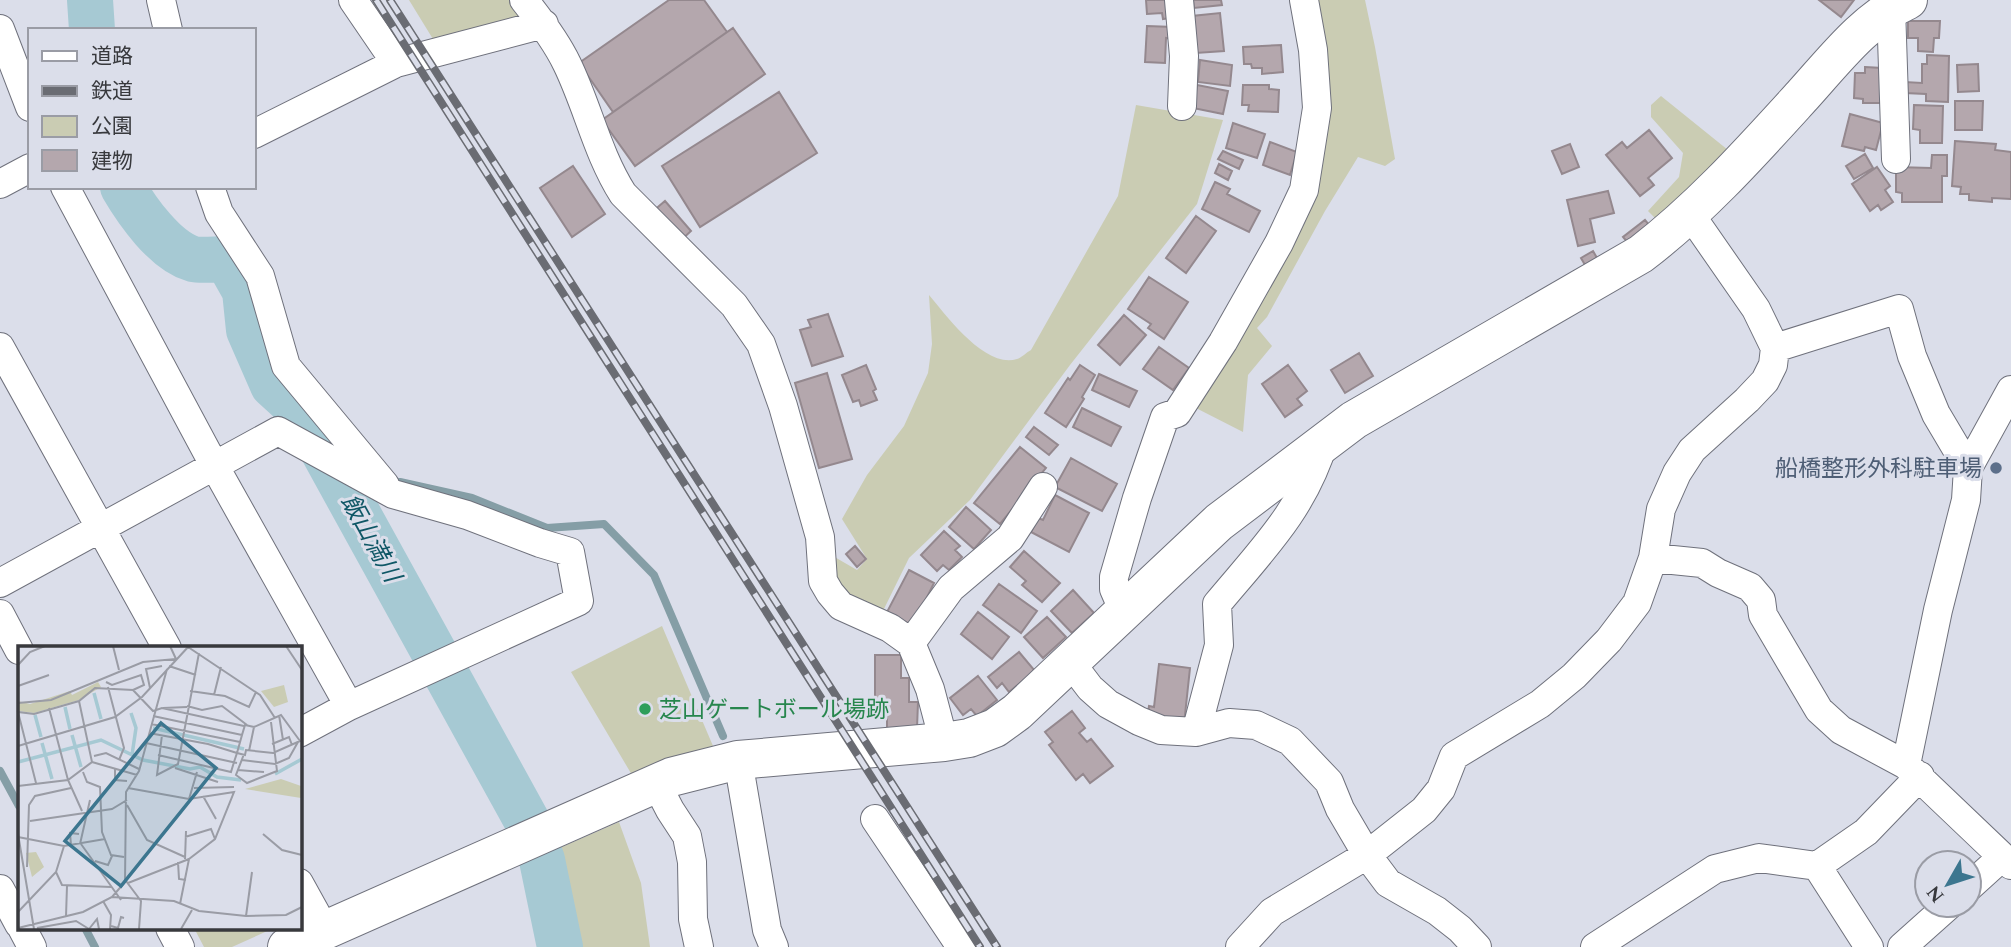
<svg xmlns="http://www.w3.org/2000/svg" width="2011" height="947" font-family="Spectral,'Noto Sans JP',serif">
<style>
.green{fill:#caccb3}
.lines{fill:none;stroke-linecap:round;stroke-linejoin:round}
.stream{stroke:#859ea6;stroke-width:8}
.river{stroke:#a6c9d3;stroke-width:46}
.building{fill:#b4a7ad;stroke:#94888e;stroke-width:2}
.street-casing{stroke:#6f717c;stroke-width:30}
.secondary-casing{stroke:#6f717c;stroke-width:40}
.street{stroke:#fff;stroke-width:28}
.secondary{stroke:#fff;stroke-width:38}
.rail-casing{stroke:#6a6c73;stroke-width:8}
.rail{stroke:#dbdeea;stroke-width:5;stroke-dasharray:16;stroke-linecap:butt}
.service-dot{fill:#5c6f8a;stroke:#dbdeea;stroke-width:2.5}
.leisure-dot{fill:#2e9e5b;stroke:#dbdeea;stroke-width:2.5}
.labels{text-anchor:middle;stroke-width:6;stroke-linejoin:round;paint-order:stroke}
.service-label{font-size:23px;fill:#4e5e75;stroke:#dbdeea;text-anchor:end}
.leisure-label{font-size:23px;fill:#27864d;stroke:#dbdeea;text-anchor:start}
.water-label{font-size:24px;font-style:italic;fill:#0f5766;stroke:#dbdeea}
.inset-river{fill:none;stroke:#a6c9d3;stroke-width:3.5}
.inset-road{fill:none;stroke:#9a9ca5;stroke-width:2}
.view{fill:#3c768f;fill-opacity:0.15;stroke:#3c768f;stroke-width:3.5}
.inset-edge{fill:none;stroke:#38393d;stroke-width:3.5}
</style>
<rect width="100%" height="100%" fill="#dbdeea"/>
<path class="green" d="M409,0H517L522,23L436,44Z
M1312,0H1365L1375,47L1395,159L1385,166L1358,157L1325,211L1267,317L1257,328L1272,346L1248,375L1243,432L1192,406L1310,190Z
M1661,96L1728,150L1657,220L1648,211L1679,177L1683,153L1651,117V105Z
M1136,105L1223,120L1197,204L1070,365L970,500L909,558L880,617L844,596L826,552L857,570L867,559L842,519L867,475L904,426L928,373L932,344L929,295C946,315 985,369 1017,359C1021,358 1027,352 1031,350L1118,196Z
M662,626L713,746L664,759L632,775L571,672Z
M619,822L641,883L650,947H577L557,849Z
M194,928H274L232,947H204Z"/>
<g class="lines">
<path class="stream" d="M400,482L472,498L547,528L604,524L654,575L723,736
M0,771L19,806
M85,928L95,947"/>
<path class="river" d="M90,0L92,30
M123,187C137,211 165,251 193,259C202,261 216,259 227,259L245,291L249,330L273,385L296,406L322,449L527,821L542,860L560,947"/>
</g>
<path class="building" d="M669,0H704L727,32L613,112L579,63Z
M1146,0H1169L1170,18L1163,19L1162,13L1147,14Z
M1193,0H1221L1222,5L1194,8Z
M1819,0H1854L1841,17Z
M1220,13L1224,51L1196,53L1192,16Z
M1908,21H1940L1939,38H1934L1933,52L1918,51V38H1908Z
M1147,26L1173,27L1172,39L1166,38L1165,63L1145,62Z
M733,28L765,74L635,166L602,120Z
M1281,45L1283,72L1262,74V68H1252L1251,64H1244L1243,47Z
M1927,55L1949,56L1948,102L1926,101V94L1905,93V82L1922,83V64H1927Z
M1200,60L1232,65L1230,86L1198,82Z
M1978,64L1979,91L1958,92L1957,65Z
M1865,67L1882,68L1881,103H1863V99L1854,98L1855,73H1865Z
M1197,85L1228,91L1223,114L1193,108Z
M1243,85H1269V89L1279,90L1278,112L1248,111L1249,105H1242Z
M779,92L817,153L700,227L662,166Z
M1955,101H1983L1982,130H1955Z
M1914,105L1943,106L1942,143H1920V130L1913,129Z
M1850,114L1883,123L1876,150L1865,147L1864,151L1842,146Z
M1233,123L1265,134L1257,158L1226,148Z
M1649,130L1672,158L1648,178L1654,185L1640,196L1606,155L1622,142L1627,148Z
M1955,141L1996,144L1995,150L2011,152V199L1992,198V202L1969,200V194H1960L1961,187L1952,186Z
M1270,142L1297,152L1290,175L1263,165Z
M1570,144L1579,167L1562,174L1552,151Z
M1223,151L1243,160L1239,169L1218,159Z
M1865,154L1873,168L1854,179L1846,166Z
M1932,155H1947V176H1942V202H1902V193L1896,192V167L1931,168Z
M1219,164L1232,171L1228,180L1215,173Z
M573,166L605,214L572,237L540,188Z
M1877,167L1890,186L1885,190L1893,202L1881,210L1878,205L1870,211L1852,184Z
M1215,182L1230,189L1227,194L1260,211L1249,232L1202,209Z
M1608,191L1614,213L1590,219L1595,242L1578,246L1567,200Z
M665,201L691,231L679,242L652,212Z
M1196,216L1216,231L1186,273L1166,258Z
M1645,220L1650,226L1628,243L1623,237Z
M1593,251L1597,258L1585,265L1581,258Z
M1149,277L1188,302L1164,339L1148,328L1151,324L1128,309Z
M828,314L843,356L812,366L800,330L811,327L808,320Z
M1124,315L1146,335L1120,365L1098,345Z
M1159,347L1189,368L1173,390L1143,369Z
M1359,353L1373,376L1345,393L1331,370Z
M866,365L876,389L873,391L877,400L861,406L859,400L853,402L842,375Z
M1080,365L1095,375L1082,397L1084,399L1066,427L1045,413L1068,378L1070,380Z
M1288,365L1307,391L1297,399L1302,405L1285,417L1262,384Z
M827,373L852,459L819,468L795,383Z
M1099,374L1137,391L1129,407L1092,390Z
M1082,408L1121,427L1111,446L1073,427Z
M1034,427L1058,445L1049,455L1026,437Z
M1020,447L1046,468L1000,524L974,503Z
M1071,458L1117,484L1102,511L1055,487Z
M1055,495L1089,513L1069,552L1031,532L1038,518L1043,520Z
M966,507L991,530L974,549L949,527Z
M944,531L960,546L955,550L962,557L949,570L943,565L937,571L921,555Z
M855,546L866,559L857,567L846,554Z
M1024,551L1060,583L1042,602L1022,585L1026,581L1010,567Z
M909,570L934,583L913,626L887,612Z
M999,584L1037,611L1021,633L983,605Z
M1073,590L1094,613L1072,633L1051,611Z
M978,612L1009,637L992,659L961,634Z
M1047,617L1066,637L1043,658L1024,637Z
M1019,652L1035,671L1009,692L1002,683L997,688L988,677Z
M875,655H901V678H909V702H918L917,728H887V710H875Z
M1159,664L1190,668L1184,724L1147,719L1149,706L1154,707Z
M978,676L997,700L977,716L971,709L963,715L950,698Z
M1072,711L1085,728L1079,733L1087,742L1091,739L1113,766L1090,783L1083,774L1076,780L1049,745L1053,742L1045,732Z"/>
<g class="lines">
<g class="street-casing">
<path id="street" d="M161,0L168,30
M353,0L396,63
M524,0C540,20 556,41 567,64C588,107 597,153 623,194L734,305L761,344L783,406L820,537L823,581L830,593L841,606L890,628L911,643L930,689L944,742
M1179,0L1184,56L1182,106
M1891,8L1896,159
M0,29L30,107
M254,134L396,63L544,24
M0,184L30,168
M65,187L214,465L349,706
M210,187L219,213L260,276L286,366L385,485
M0,347L167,648
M1775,348L1899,309L1912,356L1936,414L1968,468
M1653,558L1702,563L1718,573L1750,587L1761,600L1763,615L1819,710L1841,730L1906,765L2011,865
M0,583L278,431L393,494L467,515L540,543L570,552L579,601L349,706L299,733
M1124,612L1114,589V577L1137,498L1165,417L1177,413L1223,342L1279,243L1304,190L1317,108L1313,50L1304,0
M0,614L19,650
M911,643L951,588L1010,538L1043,487
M1071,663L1090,688L1108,704L1139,721L1161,730L1196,732L1229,723L1256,725L1290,741L1329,782L1340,809L1367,855L1388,883L1437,911L1460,929L1477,947
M1196,732L1219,645L1217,604C1261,551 1304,509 1324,441
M738,760L767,930L774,947
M1906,765L1938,610L1966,500L1968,468L2011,390
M656,783L670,810L687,836L692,862L693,919L699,947
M875,819L961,947
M1817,866L1869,947
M299,883L325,930
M1969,887L2002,857
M0,889L19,924
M22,928L32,947
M170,928L180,947
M1240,947L1272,912L1367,855L1424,810L1441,789L1454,756L1540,704L1574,676L1609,640L1637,603L1653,558L1661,509L1677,473L1692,450L1747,400L1765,381L1773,365L1775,348L1756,309L1690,214
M1595,947L1715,869L1759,858L1817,866L1866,832L1920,776
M1902,947L1949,905"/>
</g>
<g class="secondary-casing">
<path id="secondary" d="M287,947L671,777L738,760L944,742L969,738L995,728L1017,712L1219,522L1354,420L1641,254C1701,208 1751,152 1802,96C1833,62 1865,19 1908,0"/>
</g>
<use href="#street" class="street"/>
<use href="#secondary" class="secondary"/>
<g class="rail-casing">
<path id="rail" d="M376,0L980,947
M390,0L997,947"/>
</g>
<use href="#rail" class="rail"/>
</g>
<circle class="service-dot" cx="1996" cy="468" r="7"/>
<circle class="leisure-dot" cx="645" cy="709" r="7"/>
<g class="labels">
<g class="service-label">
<text x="1982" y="476">船橋整形外科駐車場</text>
</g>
<g class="leisure-label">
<text x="659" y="717">芝山ゲートボール場跡</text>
</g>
<g class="water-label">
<text transform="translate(371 538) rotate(61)" y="8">飯山満川</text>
</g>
</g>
<g transform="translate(18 646)">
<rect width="284" height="284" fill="#dbdeea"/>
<path d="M80,36L83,41L61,54L16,67L0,65V55L12,58L52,45L54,49ZM266,39L270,56L256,61L243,45ZM263,133L283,140V152L227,143ZM18,206L26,221L14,231L8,207Z" fill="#caccb3"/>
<path class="inset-river" d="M76,47L83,73M47,61L52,83M113,67L118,82L114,109M17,69L23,91M135,82L226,103M54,89L63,121M24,97L34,133M0,116L83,94L125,114L172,123L182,121L199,131L223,134M257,128L284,113"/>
<path class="inset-road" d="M95,0L101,24M268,0L284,24M170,1L242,49L257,72M0,19L12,6L27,0M151,20L178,29M88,36L94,39L123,29L126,39L115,44M0,40L31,29M90,41L106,102L101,114M132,42L128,23L144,20M172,45L207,50L231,61L238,46M196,49L203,21M0,57L33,54L125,16L158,13L152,0M169,60L184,64L204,60L229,79M31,62L50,134L64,165M145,62L169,61M261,69L265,94M135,70L224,89M133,78L222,96M131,87L190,98L219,107L227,109L228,104L255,107L282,95L263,69L236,81L227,79L224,89L219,107L216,116L213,126L140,109M144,89L139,129L160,118L181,7M128,97L219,117M254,98L271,91L274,99M0,100L97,71L124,51L171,0M231,105L236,81M226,108L218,129L229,137L259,125L253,76M76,110L88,107L121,123M224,114L257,118L271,112L280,96M74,116L119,129M97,122V134L109,135M157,122L200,136M220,124L246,126M65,126L69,136L82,141L84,186L93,209L106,211M18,137L0,66L16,68L61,55L77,42L115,44L135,65L144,62L226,80M0,140L50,134L74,116L61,55M110,142L171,153L216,146L197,193L171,213L162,258M176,142L216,141M185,150L198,173M171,153L179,126M109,159L129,194L167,211M12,175L94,163L109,154M0,188L16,283M245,188L264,204L284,209M0,191L46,200L87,193M167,191L193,183L197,193M62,198L72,154M63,198L103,254M53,199L52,187L61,188M167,213L168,185M77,215L90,219L94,210M160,216L161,233L168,234M9,221L11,159L17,150L53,142M38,226L44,239L93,241M108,235L123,255L121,283M110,237L171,213M94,251L156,255L181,265L228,270L268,269L284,261M85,255L93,269L92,283M0,266L38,226L46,200M48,270L49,240M228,270L234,226M93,280L100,282L103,271L106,272M0,282L65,266L94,251L107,236L108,146L121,125L149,23M19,282L58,275L71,283M71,283L79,273L81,283M163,283L174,264"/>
<path class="view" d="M143,77L198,122L103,240L47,195Z"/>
<rect width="284" height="284" class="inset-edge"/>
</g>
<rect x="28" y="28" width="228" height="161" fill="#dbdeea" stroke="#9a9ca5" stroke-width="2"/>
<rect x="42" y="51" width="35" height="10" fill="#ffffff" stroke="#9a9ca5" stroke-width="2"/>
<text x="91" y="63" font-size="21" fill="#38393d">道路</text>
<rect x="42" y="86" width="35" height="10" fill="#6a6c73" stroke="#9a9ca5" stroke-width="2"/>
<text x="91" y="98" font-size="21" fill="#38393d">鉄道</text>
<rect x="42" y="116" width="35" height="21" fill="#caccb3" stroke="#9a9ca5" stroke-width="2"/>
<text x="91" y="133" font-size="21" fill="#38393d">公園</text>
<rect x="42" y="150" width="35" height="21" fill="#b4a7ad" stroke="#9a9ca5" stroke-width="2"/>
<text x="91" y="168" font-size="21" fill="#38393d">建物</text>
<g transform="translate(1948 884) rotate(231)"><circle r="33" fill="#dbdeea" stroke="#9a9ca5" stroke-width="2"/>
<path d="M0-5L12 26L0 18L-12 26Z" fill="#3c768f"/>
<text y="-10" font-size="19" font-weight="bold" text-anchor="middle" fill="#38393d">N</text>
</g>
</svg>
